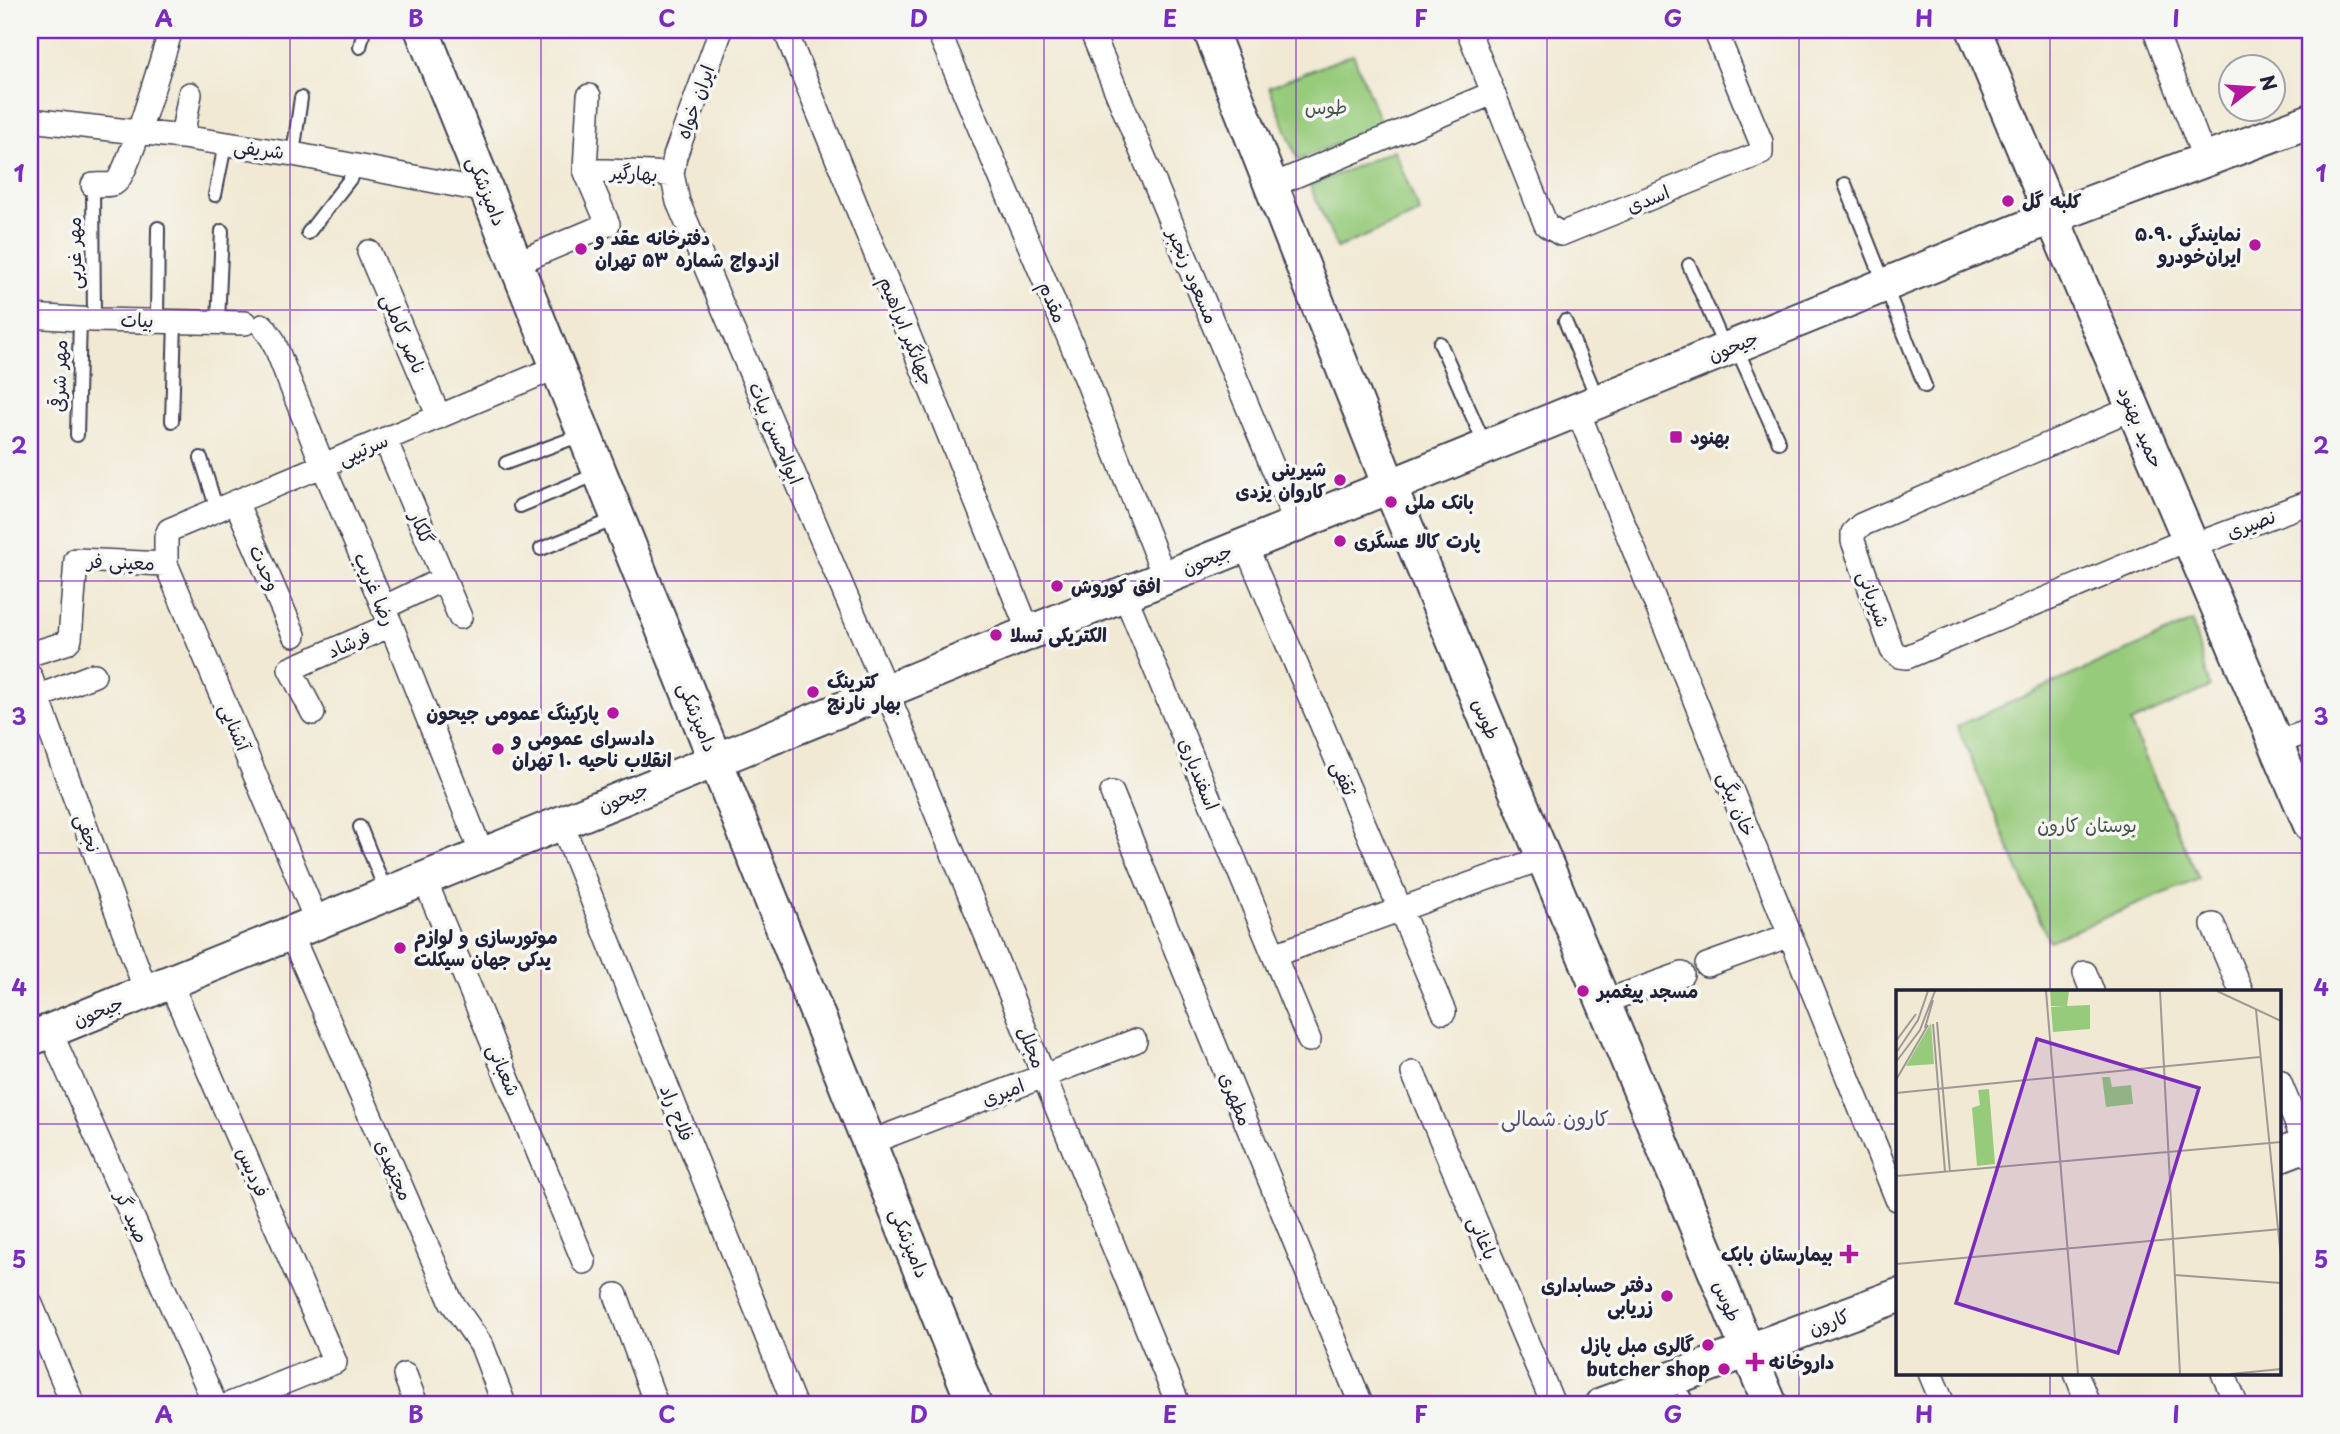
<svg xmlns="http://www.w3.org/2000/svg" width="2340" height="1434" font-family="'Playpen Sans','Playpen Sans Arabic',sans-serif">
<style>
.green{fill:#97cb7c;stroke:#5c765c;stroke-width:2}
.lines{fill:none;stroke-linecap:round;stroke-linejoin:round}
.lane-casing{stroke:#414052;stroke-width:16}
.street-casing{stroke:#414052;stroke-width:26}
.secondary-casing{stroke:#414052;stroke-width:37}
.lane{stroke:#fff;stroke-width:12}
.street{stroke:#fff;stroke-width:23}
.secondary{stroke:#fff;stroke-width:33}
.grid{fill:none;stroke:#7b2cbf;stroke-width:2;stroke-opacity:0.55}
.poi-dot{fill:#b5179e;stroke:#f6f6f2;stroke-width:2.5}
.labels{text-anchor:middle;stroke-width:7;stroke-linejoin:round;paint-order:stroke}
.street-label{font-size:19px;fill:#22223b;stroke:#f6f6f2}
.park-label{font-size:19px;fill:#45554e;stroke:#f6f6f2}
.poi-label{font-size:19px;font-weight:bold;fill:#22223b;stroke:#f6f6f2;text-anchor:start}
.neighbourhood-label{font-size:21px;fill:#594e71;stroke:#f6f6f2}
.inset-road{fill:none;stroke:#9e9996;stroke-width:2}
.view{fill:#7b2cbf;fill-opacity:0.15;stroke:#7b2cbf;stroke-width:3.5}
.inset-edge{fill:none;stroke:#22223b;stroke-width:3.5}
.neatline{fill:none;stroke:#7b2cbf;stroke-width:2.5}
.grid-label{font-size:23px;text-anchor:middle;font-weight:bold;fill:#7b2cbf}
</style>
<rect width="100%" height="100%" fill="#f6f6f2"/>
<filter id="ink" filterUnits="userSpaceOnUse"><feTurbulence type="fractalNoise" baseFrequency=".0143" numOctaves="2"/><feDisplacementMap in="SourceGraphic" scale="14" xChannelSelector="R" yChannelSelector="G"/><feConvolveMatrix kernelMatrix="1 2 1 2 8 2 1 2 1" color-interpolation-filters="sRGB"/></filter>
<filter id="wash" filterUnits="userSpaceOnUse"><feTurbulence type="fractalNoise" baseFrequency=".00686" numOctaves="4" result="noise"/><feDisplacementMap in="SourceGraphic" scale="28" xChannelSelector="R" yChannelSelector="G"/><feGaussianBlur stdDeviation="1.57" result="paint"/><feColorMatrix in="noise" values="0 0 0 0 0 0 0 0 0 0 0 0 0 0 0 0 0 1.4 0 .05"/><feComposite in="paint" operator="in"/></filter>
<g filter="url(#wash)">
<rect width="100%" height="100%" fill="#f1e9d3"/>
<path class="green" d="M1353,54L1382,126L1298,160L1269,87Z
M1394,150L1420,213L1337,248L1310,186Z
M2192,622L2210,687L2130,723L2199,879L2049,941L1957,726Z"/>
</g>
<g filter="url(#ink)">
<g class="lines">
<g class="lane-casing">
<path id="lane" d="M30,34L31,30
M360,47L364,30
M293,154L301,98
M1845,184L1925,386
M93,185L94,320
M215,195L225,145
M308,233L360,166
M1689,265L1725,348
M157,320L158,228
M1565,321L1598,400
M218,322L222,231
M1440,343L1485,445
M1736,347L1779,442
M172,421L175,321
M77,435L80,319
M201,458L217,510
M506,463L584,434
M520,506L597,474
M541,549L618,518
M360,827L386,892
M1684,1396L1687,1404"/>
</g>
<g class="street-casing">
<path id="street" d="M721,30L675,156L672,174L678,202L886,690L1178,1404
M785,30L1029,632
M938,30L1086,378L1164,576
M1091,30L1296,523
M1468,30L1546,225L1561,234L1761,153V142L1715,30
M2155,30L2205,160
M30,120L182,137L293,154L487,191
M182,137L190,94
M585,170L589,96
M93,185C99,184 109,186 115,183C128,177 164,51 171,30
M1271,186L1493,93
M369,252L439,417
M516,263L608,224L585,170L672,174
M30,316L94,320L245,323
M263,326L273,340L323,466L391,625L482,854
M2133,408L1861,525L1853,533V541L1892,650L1899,656L1907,657L2189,539
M1577,409L1897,1199
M385,439L460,617
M236,502L294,635
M1245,544L1444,1012
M2192,546L2310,502
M1124,593L1309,1040
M383,608L443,579
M30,654L66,643L70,639L76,560L166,564
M30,676L146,991
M37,697L94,675
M313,713L290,669L391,625
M2276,743L2310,731
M1112,793L1361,1404
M561,822L794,1404
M424,878L584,1262
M317,922L166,564V537L169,530L557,367
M2213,925L2241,991
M290,932L451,1301L482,1346L504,1404
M1274,955L1543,858
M1707,965L1790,935
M2085,973L2092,991
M170,982L335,1362L230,1404
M1603,1002L1682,974
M50,1031L215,1404
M1413,1073L1553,1404
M2279,1081L2310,1156
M871,1142L1135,1041
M616,1295L656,1404
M30,1302L73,1404
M1930,1373L1943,1404
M2076,1373L2088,1404
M2223,1373L2236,1404
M405,1375L416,1404"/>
</g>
<g class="secondary-casing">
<path id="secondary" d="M422,30L974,1404
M1210,30L1389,485L1770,1404
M1974,30L2052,217L2310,824
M30,1039L2052,217L2310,121
M2279,1155L2310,1143
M1603,1404L1897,1296"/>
</g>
<use href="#lane" class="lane"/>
<use href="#street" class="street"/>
<use href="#secondary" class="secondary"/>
</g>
</g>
<path class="grid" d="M290,30V1404M541,30V1404M793,30V1404M1044,30V1404M1296,30V1404M1547,30V1404M1799,30V1404M2050,30V991M30,310H2310M30,581H2310M30,853H2310M30,1124H1897M2279,1124H2310M2050,1373V1404"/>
<g class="poi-dot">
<circle cx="2008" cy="201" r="7"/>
<circle cx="2255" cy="245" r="7"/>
<circle cx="581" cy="249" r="7"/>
<rect x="1669" y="430" width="14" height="14" rx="3.5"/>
<circle cx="1340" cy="480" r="7"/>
<circle cx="1391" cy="502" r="7"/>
<circle cx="1340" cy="541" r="7"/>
<circle cx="1057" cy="586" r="7"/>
<circle cx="996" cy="635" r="7"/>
<circle cx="813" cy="692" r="7"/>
<circle cx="613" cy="713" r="7"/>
<circle cx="498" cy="749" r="7"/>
<circle cx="400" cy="948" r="7"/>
<circle cx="1583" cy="991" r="7"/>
<path d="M1845.5 1243.5h7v7h7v7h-7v7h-7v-7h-7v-7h7z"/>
<circle cx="1667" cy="1296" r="7"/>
<circle cx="1708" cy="1345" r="7"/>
<path d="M1751.5 1351.5h7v7h7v7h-7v7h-7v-7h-7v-7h7z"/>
<circle cx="1724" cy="1369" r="7"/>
</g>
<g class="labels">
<g class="street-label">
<text transform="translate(695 102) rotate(-70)" y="7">ایران خواه</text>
<text transform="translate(259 149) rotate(7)" y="7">شریفی</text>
<text transform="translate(634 173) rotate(3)" y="7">بهارگیر</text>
<text transform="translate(487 191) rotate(68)" y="7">دامپزشکی</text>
<text transform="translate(1648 199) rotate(-22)" y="7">اسدی</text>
<text transform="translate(74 253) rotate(-90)" y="7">مهر غربی</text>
<text transform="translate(1193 276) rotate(67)" y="7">مسعود رنجبر</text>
<text transform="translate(1053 302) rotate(67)" y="7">مقدم</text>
<text transform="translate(137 320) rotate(1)" y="7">بیات</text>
<text transform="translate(907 331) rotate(68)" y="7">جهانگیر ابراهیم</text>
<text transform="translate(404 334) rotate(67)" y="7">ناصر کاملی</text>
<text transform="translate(1733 346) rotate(-22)" y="7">جیحون</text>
<text transform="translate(59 376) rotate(-88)" y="7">مهر شرقی</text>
<text transform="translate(2141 427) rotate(67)" y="7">حمید بهنود</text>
<text transform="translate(776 433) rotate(67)" y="7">ابوالحسن بیات</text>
<text transform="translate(363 449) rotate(-23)" y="7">سرتیپی</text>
<text transform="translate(2251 524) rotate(-20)" y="7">نصیری</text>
<text transform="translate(422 528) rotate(68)" y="7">گلکار</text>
<text transform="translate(1207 559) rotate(-22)" y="7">جیحون</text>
<text transform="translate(121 562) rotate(2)" y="7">معینی فر</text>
<text transform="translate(265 568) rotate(66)" y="7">وحدت</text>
<text transform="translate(375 589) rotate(67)" y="7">رضا غریب</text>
<text transform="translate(1874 599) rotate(70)" y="7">شیربانی</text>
<text transform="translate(349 643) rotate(-24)" y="7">فرشاد</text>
<text transform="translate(698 717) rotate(68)" y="7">دامپزشکی</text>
<text transform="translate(1486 719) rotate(68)" y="7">طوس</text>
<text transform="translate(235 727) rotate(67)" y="7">آشنایی</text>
<text transform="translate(1199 774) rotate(68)" y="7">اسفندیاری</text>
<text transform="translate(1344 778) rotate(67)" y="7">ثقفی</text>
<text transform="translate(623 797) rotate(-22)" y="7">جیحون</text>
<text transform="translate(1737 804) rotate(68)" y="7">خان بیگی</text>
<text transform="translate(88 833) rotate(70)" y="7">نجفی</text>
<text transform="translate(98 1011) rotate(-22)" y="7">جیحون</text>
<text transform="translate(1032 1047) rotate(68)" y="7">مجلل</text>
<text transform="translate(504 1070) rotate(67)" y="7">شعبانی</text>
<text transform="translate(1003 1092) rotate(-21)" y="7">امیری</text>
<text transform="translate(1236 1099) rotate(68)" y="7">مطهری</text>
<text transform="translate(677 1113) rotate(68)" y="7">فلاح راد</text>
<text transform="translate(394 1170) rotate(66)" y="7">مجتهدی</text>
<text transform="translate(253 1172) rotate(66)" y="7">فردیس</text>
<text transform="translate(132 1217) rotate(66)" y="7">صید گر</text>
<text transform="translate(1483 1238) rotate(67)" y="7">باغانی</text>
<text transform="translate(910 1243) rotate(68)" y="7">دامپزشکی</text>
<text transform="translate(1727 1301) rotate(67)" y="7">طوس</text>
<text transform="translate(1829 1322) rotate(-20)" y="7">کارون</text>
</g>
<g class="park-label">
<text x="1326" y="114">طوس</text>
<text x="2087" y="832">بوستان کارون</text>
</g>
<g class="poi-label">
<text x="2022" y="208">کلبه گل</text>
<text x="2241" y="241" text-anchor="end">نمایندگی ۵۰۹۰<tspan x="2241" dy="22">ایران‌خودرو</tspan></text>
<text x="595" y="245">دفترخانه عقد و<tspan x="595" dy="22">ازدواج شماره ۵۳ تهران</tspan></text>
<text x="1690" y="444">بهنود</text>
<text x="1326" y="476" text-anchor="end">شیرینی<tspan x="1326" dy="22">کاروان یزدی</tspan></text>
<text x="1405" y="509">بانک ملی</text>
<text x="1354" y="548">پارت کالا عسگری</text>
<text x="1071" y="593">افق کوروش</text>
<text x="1010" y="642">الکتریکی تسلا</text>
<text x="827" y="688">کترینگ<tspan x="827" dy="22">بهار نارنج</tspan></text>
<text x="599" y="720" text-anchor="end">پارکینگ عمومی جیحون</text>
<text x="512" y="745">دادسرای عمومی و<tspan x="512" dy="22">انقلاب ناحیه ۱۰ تهران</tspan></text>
<text x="414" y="944">موتورسازی و لوازم<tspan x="414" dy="22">یدکی جهان سیکلت</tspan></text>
<text x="1597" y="998">مسجد پیغمبر</text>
<text x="1833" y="1261" text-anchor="end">بیمارستان بابک</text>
<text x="1653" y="1292" text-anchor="end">دفتر حسابداری<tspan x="1653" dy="22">زریابی</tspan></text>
<text x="1694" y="1352" text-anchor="end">گالری مبل پازل</text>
<text x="1769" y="1369">داروخانه</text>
<text x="1710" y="1376" text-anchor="end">butcher shop</text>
</g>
<g class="neighbourhood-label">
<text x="1555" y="1126">کارون شمالی</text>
</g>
</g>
<g transform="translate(1896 990)">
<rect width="385" height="385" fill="#f1e9d3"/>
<path d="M154,1H173L171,16L194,15V39L157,42L155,17L168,16H155ZM35,33L38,74L10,76ZM206,87H214L216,97L235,95L237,114L210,117ZM93,99L99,174L81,176L76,118L84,115L82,100Z" fill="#97cb7c"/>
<path class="inset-road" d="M150,1L182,384M264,1L284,384M321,1L385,31M360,20L385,268M41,32L54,182M37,34L49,182M29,38L37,10M0,51L20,24M0,63L22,30L32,1M0,72L24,40L39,1M0,90L32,35M0,103L364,67M0,186L385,152M0,274L385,239M279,285L385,293M335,384L385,379"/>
<path class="view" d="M141,49L303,98L222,363L60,313Z"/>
<rect width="385" height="385" class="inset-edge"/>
</g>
<rect width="2340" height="1434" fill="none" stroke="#f6f6f2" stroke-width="77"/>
<g transform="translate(2252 88) rotate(73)"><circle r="33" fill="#f6f6f2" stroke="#a1a1a9" stroke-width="2"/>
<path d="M0-5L12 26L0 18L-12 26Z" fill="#b5179e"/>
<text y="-10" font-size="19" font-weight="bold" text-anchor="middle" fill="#22223b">N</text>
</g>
<rect x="38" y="38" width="2264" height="1358" class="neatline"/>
<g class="grid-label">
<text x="164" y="27">A</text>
<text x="416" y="27">B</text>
<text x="667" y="27">C</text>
<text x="919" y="27">D</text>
<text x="1170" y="27">E</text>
<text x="1421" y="27">F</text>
<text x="1673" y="27">G</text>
<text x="1924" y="27">H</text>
<text x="2176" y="27">I</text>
<text x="19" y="182">1</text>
<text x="2321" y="182">1</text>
<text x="19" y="454">2</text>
<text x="2321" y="454">2</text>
<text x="19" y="725">3</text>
<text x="2321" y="725">3</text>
<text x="19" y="996">4</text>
<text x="2321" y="996">4</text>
<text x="19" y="1268">5</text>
<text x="2321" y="1268">5</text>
<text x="164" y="1423">A</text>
<text x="416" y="1423">B</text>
<text x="667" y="1423">C</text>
<text x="919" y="1423">D</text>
<text x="1170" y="1423">E</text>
<text x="1421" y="1423">F</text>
<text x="1673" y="1423">G</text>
<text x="1924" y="1423">H</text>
<text x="2176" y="1423">I</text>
</g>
</svg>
